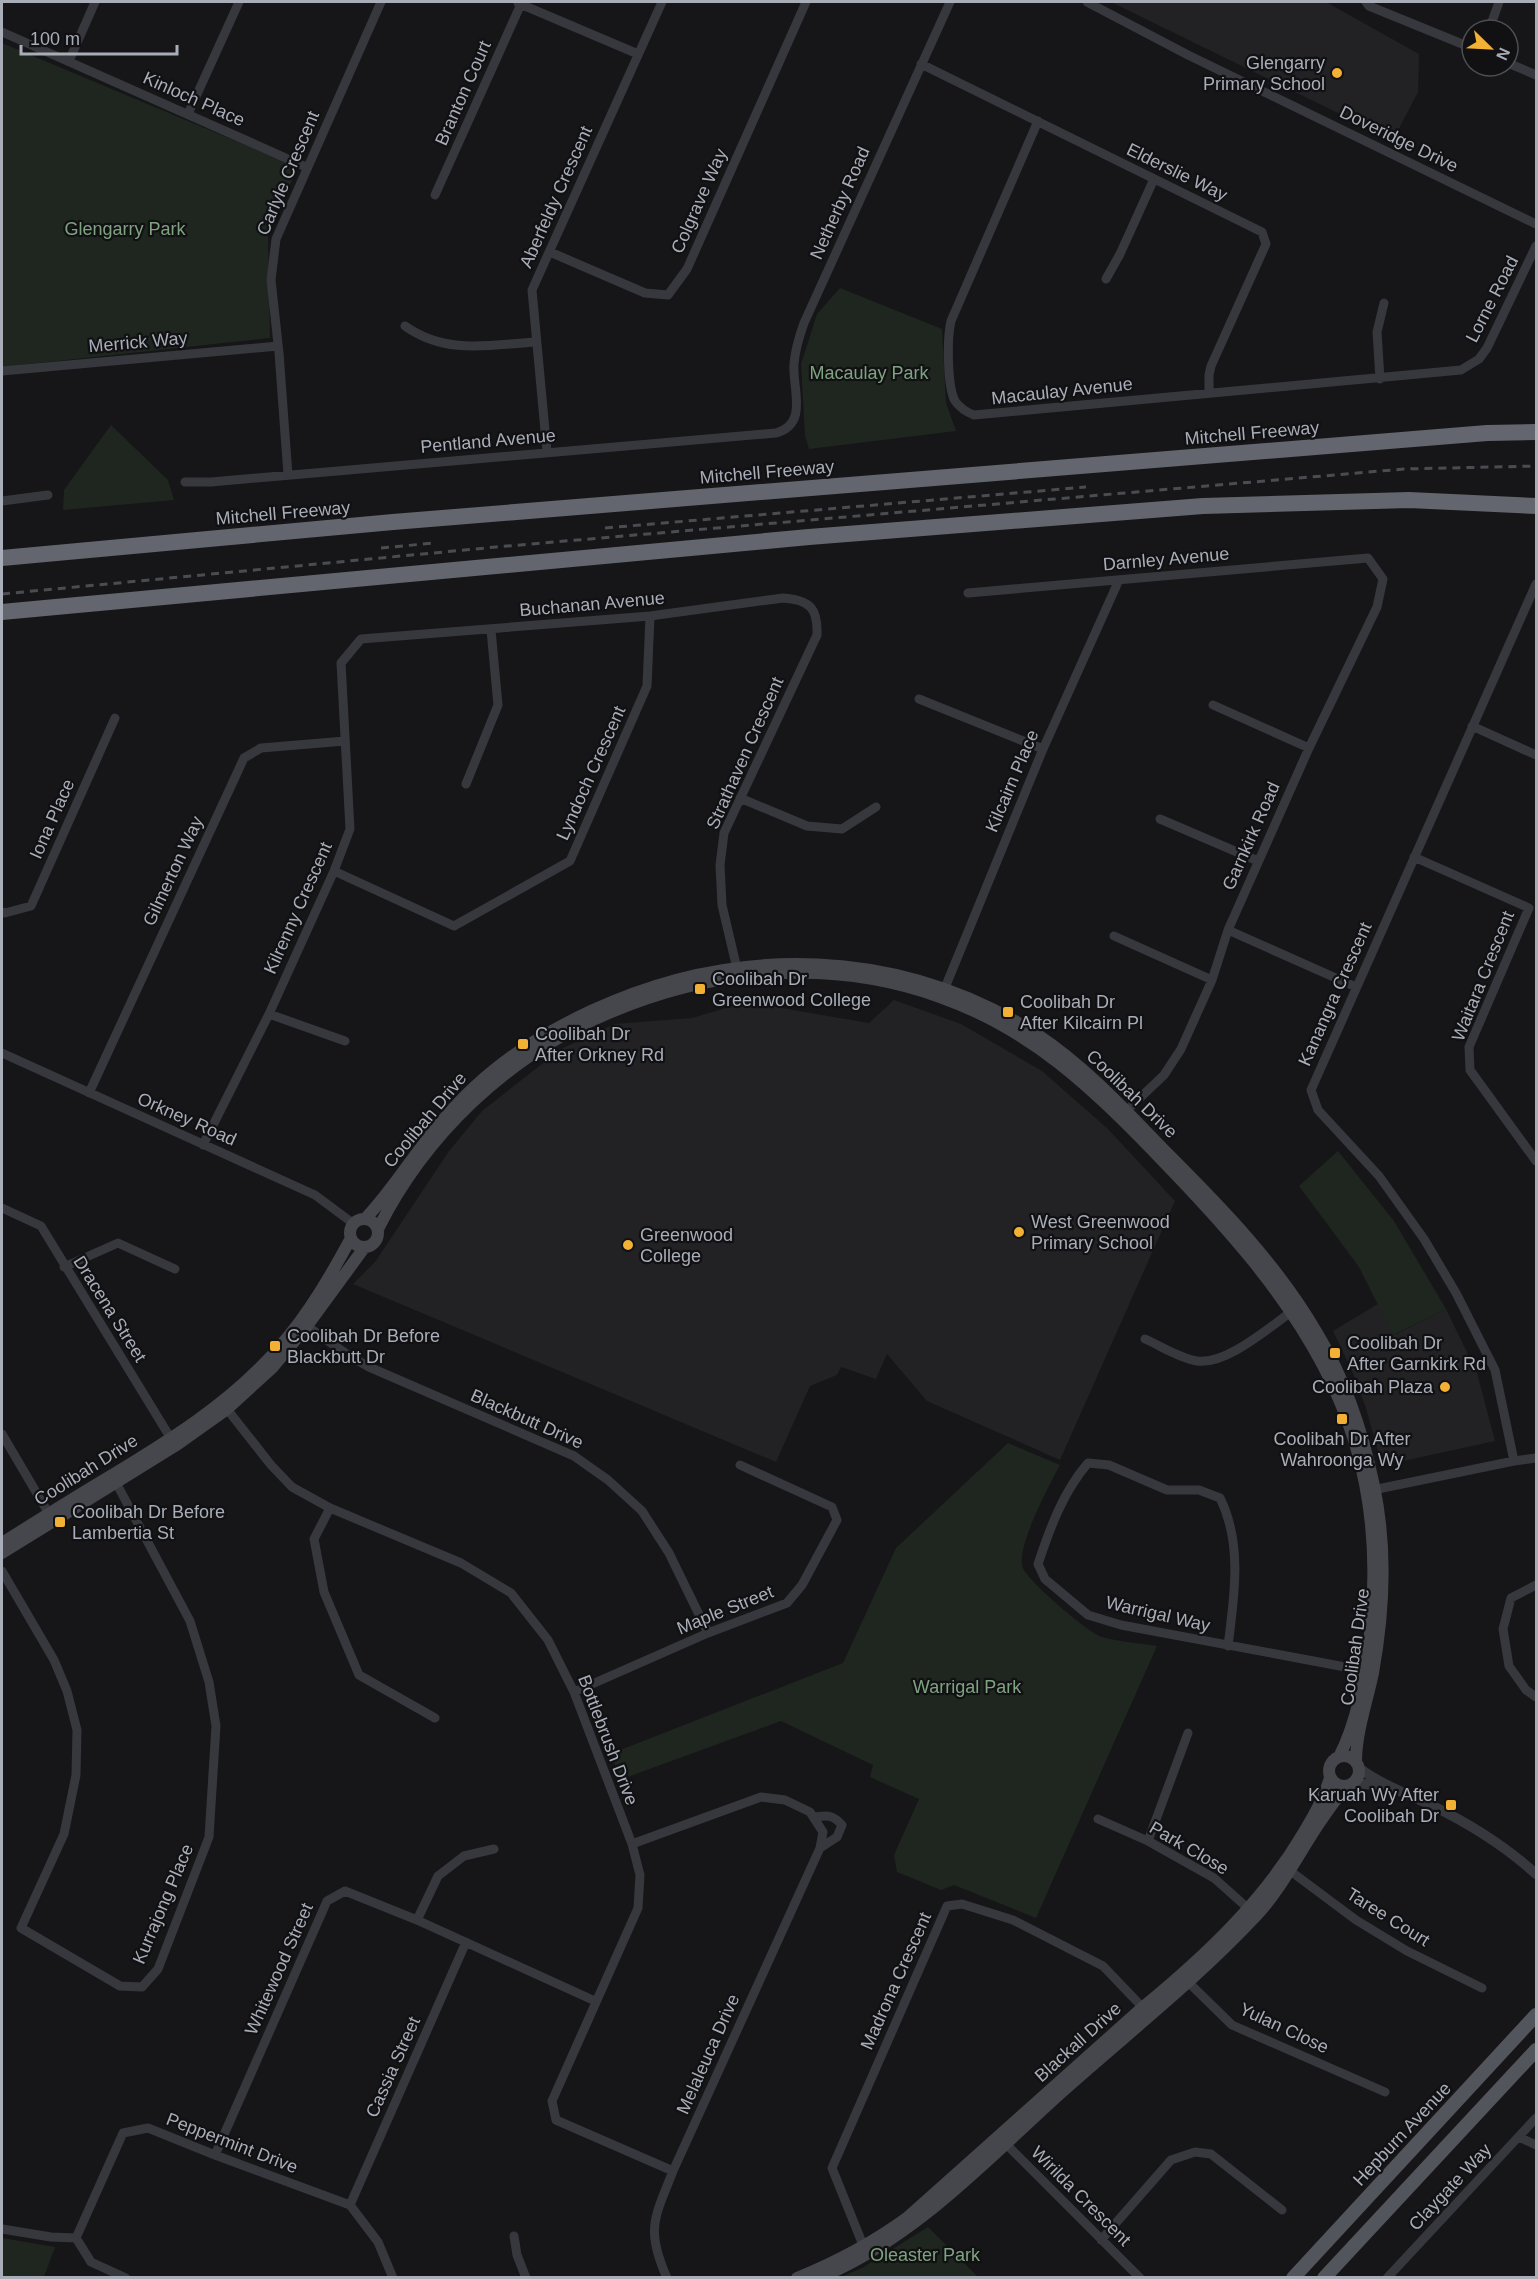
<svg xmlns="http://www.w3.org/2000/svg" width="1538" height="2279" font-family="Helvetica,sans-serif">
<style>
.built{fill:#222225}
.green{fill:#1e261f}
.lines{fill:none;stroke-linecap:round;stroke-linejoin:round}
.minor{stroke:#37383d;stroke-width:9}
.tertiary{stroke:#37383d;stroke-width:10}
.secondary{stroke:#45474d;stroke-width:12}
.primary{stroke:#53555c;stroke-width:14}
.motorway{stroke:#63666e;stroke-width:16}
.rail{stroke:#4a4c52;stroke-width:3;stroke-dasharray:8 6;stroke-linecap:butt}
.poi-dot{fill:#f2b134;stroke:#111113;stroke-width:2}
.labels{text-anchor:middle;stroke-width:4.5;stroke-linejoin:round;paint-order:stroke}
.poi-label{font-size:18px;fill:#a8adb8;stroke:#111113;text-anchor:start}
.street-label{font-size:18px;fill:#a8adb8;stroke:#111113}
.park-label{font-size:18px;fill:#7fa381;stroke:#111113}
</style>
<rect width="100%" height="100%" fill="#161618"/>
<path class="built" d="M1111,2H1326L1419,54L1418,92L1393,140Z
M894,1000L961,1024L1042,1071L1108,1129L1175,1201L1060,1460L927,1401L887,1354L876,1379L841,1367L837,1375L810,1386L776,1462L353,1284L375,1262L449,1151L482,1111L561,1049L614,1024L692,1018L746,1002L869,1023Z
M1378,1304L1394,1335L1446,1309L1477,1373L1495,1441L1385,1465L1379,1455L1366,1408L1353,1373L1333,1331Z"/>
<path class="green" d="M2,43L298,167L268,235L270,338L2,367Z
M840,288L942,329L946,403L956,431L809,449L805,436L801,364L817,314Z
M111,425L168,480L174,500L63,510L64,490Z
M1338,1151L1394,1221L1446,1309L1393,1335L1359,1267L1299,1186Z
M1008,1443L1060,1465C1050,1484 1015,1548 1023,1568C1029,1582 1087,1632 1102,1637C1119,1642 1139,1643 1157,1646L1036,1918L954,1885L941,1890L897,1872L894,1855L919,1799L870,1777L873,1765L781,1721L622,1779L610,1754L843,1663L896,1548Z
M928,2227L978,2277H841L862,2268Z
M2,2238L55,2247L44,2277H2Z"/>
<g class="lines">
<path class="minor" d="M1087,2L1188,55L1536,224
M1366,2L1369,6L1472,48
M518,3L638,54
M1489,30L1499,2
M2,32L306,167
M69,61L95,2
M1508,63L1536,75
M921,64L1262,232L1266,244L1211,366L1209,375V393
M188,114L239,2
M1038,121L951,321C947,338 947,386 955,401C960,408 966,412 974,415L1461,370L1479,359L1487,348L1536,246
M435,195L521,4
M550,252L645,293L668,295L687,269L806,2
M1106,279L1120,254L1154,179
M405,326C446,355 489,345 535,342
M2,371L278,346
M1380,379L1377,332L1384,303
M547,452L532,290L662,2
M288,475L279,353L271,280L276,239L381,2
M185,482H211L776,433C809,424 792,388 794,364C795,350 799,337 804,323L950,2
M2,501L48,495
M968,593L1368,558L1383,579L1377,607L1309,748L1228,930L1212,980L1181,1049L1164,1075L1122,1115
M919,699L1043,749
M1213,705L1309,748
M1472,726L1536,755
M466,784L498,705L491,630
M740,798L807,826L842,829L876,807
M1160,819L1258,861
M1414,857L1529,908L1469,1047L1470,1070L1536,1161
M334,871L454,926L570,861L647,686L650,616
M2,912L5,913L31,906L115,718
M1228,930L1356,987
M1114,936L1212,980
M942,995L1043,749L1119,580
M269,1014L345,1041
M2,1053L315,1195L354,1224
M89,1093L244,758L261,748L345,741
M203,1145L269,1014L334,871L350,829L341,663L361,639L650,616L783,598C810,600 818,608 817,635L724,833L720,865L722,905L738,973
M2,1208L41,1226L173,1442
M64,1267L118,1243L175,1269
M304,1324L348,1355L369,1367L574,1456L608,1480L642,1511L669,1553L708,1633
M1145,1339C1161,1346 1179,1358 1197,1361C1227,1365 1269,1327 1294,1310
M223,1404L271,1465L292,1487L330,1508L461,1563L511,1593L548,1640L574,1692L632,1844L640,1875L638,1908L552,2101L556,2120L673,2171
M2,1434L52,1519
M1514,1461L1495,1370L1456,1293L1424,1239L1379,1176L1318,1110L1311,1090L1536,584
M1368,1491L1514,1461L1536,1458
M330,1508L314,1539L324,1592L359,1675L435,1718
M2,1571L54,1660L67,1691L77,1730L76,1775L64,1834L21,1928L120,1986L142,1987L158,1969L209,1837L216,1726L209,1682L190,1621L113,1477
M1536,1585L1511,1598L1503,1629L1509,1666L1526,1690L1536,1697
M1228,1646C1234,1598 1243,1544 1220,1498L1199,1490H1167L1109,1465L1088,1463C1063,1492 1050,1528 1038,1564L1045,1579L1088,1615L1121,1625L1372,1672
M574,1692L708,1633L787,1603L802,1585L837,1520L832,1507L740,1465
M815,1817C828,1815 833,1815 842,1825L837,1837L820,1848
M1098,1819L1148,1841L1214,1878L1251,1911
M1148,1841L1188,1733
M632,1844L761,1797L785,1800L810,1812L823,1832L820,1848L673,2171C655,2217 645,2229 667,2278
M1285,1867L1356,1920L1407,1951L1482,1988
M417,1920L438,1876L464,1856L494,1849
M1184,1978L1232,2025L1385,2092
M1519,2137L1536,2145
M1002,2140L1140,2278
M215,2155L327,1901L345,1891L417,1920L595,2001
M350,2205L466,1942
M2,2229L51,2237L76,2238
M514,2236L517,2255L526,2278
M1101,2240L1171,2160L1195,2152L1211,2154L1282,2210
M865,2250L832,2168L947,1906L962,1904L1013,1920L1103,1966L1147,2012
M126,2278L91,2262L76,2238L123,2133L148,2128L215,2155L350,2205L378,2242L393,2278
M1387,2278L1536,2118"/>
<path class="tertiary" d="M1359,1768C1382,1785 1407,1794 1433,1806C1470,1824 1505,1846 1536,1874
M1354,1783L1384,1786"/>
<path class="secondary" d="M350 1233a14 14 0 1 1 28 0a14 14 0 1 1-28 0Z
M365,1219C384,1199 400,1176 416,1154C438,1124 464,1094 494,1070C523,1046 557,1027 591,1011C737,943 901,947 1038,1035C1086,1067 1125,1110 1165,1151C1221,1207 1277,1264 1317,1333C1345,1379 1363,1433 1374,1486C1387,1547 1384,1612 1373,1673C1367,1702 1356,1732 1356,1762
M378,1229C425,1135 506,1058 602,1016C708,969 829,957 940,997C1033,1030 1092,1088 1159,1157C1295,1297 1390,1418 1371,1624C1367,1668 1359,1718 1339,1757
M2,1543C34,1523 66,1503 99,1483C164,1444 232,1403 281,1345C309,1313 331,1275 351,1238
M2,1553L175,1446L227,1409L273,1367L307,1326L364,1248
M1329 1771a15 15 0 1 1 30 0a15 15 0 1 1-30 0Z
M797,2278C836,2262 874,2242 908,2217L1142,2008C1204,1957 1263,1902 1304,1832C1314,1815 1324,1798 1330,1778
M819,2278C916,2238 987,2159 1063,2091C1128,2033 1196,1980 1255,1917C1285,1885 1302,1846 1327,1812C1333,1803 1340,1795 1346,1787"/>
<path class="primary" d="M1293,2278L1536,2015
M1324,2278L1536,2050"/>
<path class="motorway" d="M2,558L393,522L1487,433L1536,432
M2,612L809,537L1203,506L1409,500L1536,506"/>
<path class="rail" d="M605,528L1086,487
M381,548L434,543
M2,594L496,547L1404,469L1536,466"/>
</g>
<g class="poi-dot">
<circle cx="1337" cy="73" r="6"/>
<rect x="694" y="983" width="12" height="12" rx="3"/>
<rect x="1002" y="1006" width="12" height="12" rx="3"/>
<rect x="517" y="1038" width="12" height="12" rx="3"/>
<circle cx="1019" cy="1232" r="6"/>
<circle cx="628" cy="1245" r="6"/>
<rect x="269" y="1340" width="12" height="12" rx="3"/>
<rect x="1329" y="1347" width="12" height="12" rx="3"/>
<circle cx="1445" cy="1387" r="6"/>
<rect x="1336" y="1413" width="12" height="12" rx="3"/>
<rect x="54" y="1516" width="12" height="12" rx="3"/>
<rect x="1445" y="1799" width="12" height="12" rx="3"/>
</g>
<g class="labels">
<g class="poi-label">
<text x="1325" y="69" text-anchor="end">Glengarry<tspan x="1325" dy="21">Primary School</tspan></text>
<text x="712" y="985">Coolibah Dr<tspan x="712" dy="21">Greenwood College</tspan></text>
<text x="1020" y="1008">Coolibah Dr<tspan x="1020" dy="21">After Kilcairn Pl</tspan></text>
<text x="535" y="1040">Coolibah Dr<tspan x="535" dy="21">After Orkney Rd</tspan></text>
<text x="1031" y="1228">West Greenwood<tspan x="1031" dy="21">Primary School</tspan></text>
<text x="640" y="1241">Greenwood<tspan x="640" dy="21">College</tspan></text>
<text x="287" y="1342">Coolibah Dr Before<tspan x="287" dy="21">Blackbutt Dr</tspan></text>
<text x="1347" y="1349">Coolibah Dr<tspan x="1347" dy="21">After Garnkirk Rd</tspan></text>
<text x="1433" y="1393" text-anchor="end">Coolibah Plaza</text>
<text x="1342" y="1445" text-anchor="middle">Coolibah Dr After<tspan x="1342" dy="21">Wahroonga Wy</tspan></text>
<text x="72" y="1518">Coolibah Dr Before<tspan x="72" dy="21">Lambertia St</tspan></text>
<text x="1439" y="1801" text-anchor="end">Karuah Wy After<tspan x="1439" dy="21">Coolibah Dr</tspan></text>
</g>
<g class="street-label">
<text transform="translate(463 93) rotate(-66)" y="6">Branton Court</text>
<text transform="translate(194 99) rotate(24)" y="6">Kinloch Place</text>
<text transform="translate(1399 139) rotate(26)" y="6">Doveridge Drive</text>
<text transform="translate(1177 172) rotate(26)" y="6">Elderslie Way</text>
<text transform="translate(288 173) rotate(-67)" y="6">Carlyle Crescent</text>
<text transform="translate(556 197) rotate(-66)" y="6">Aberfeldy Crescent</text>
<text transform="translate(699 201) rotate(-66)" y="6">Colgrave Way</text>
<text transform="translate(840 203) rotate(-66)" y="6">Netherby Road</text>
<text transform="translate(1492 299) rotate(-63)" y="6">Lorne Road</text>
<text transform="translate(138 342) rotate(-5)" y="6">Merrick Way</text>
<text transform="translate(1062 391) rotate(-6)" y="6">Macaulay Avenue</text>
<text transform="translate(1252 433) rotate(-5)" y="6">Mitchell Freeway</text>
<text transform="translate(488 441) rotate(-5)" y="6">Pentland Avenue</text>
<text transform="translate(767 472) rotate(-5)" y="6">Mitchell Freeway</text>
<text transform="translate(283 513) rotate(-5)" y="6">Mitchell Freeway</text>
<text transform="translate(1166 559) rotate(-5)" y="6">Darnley Avenue</text>
<text transform="translate(592 604) rotate(-5)" y="6">Buchanan Avenue</text>
<text transform="translate(745 753) rotate(-66)" y="6">Strathaven Crescent</text>
<text transform="translate(591 773) rotate(-66)" y="6">Lyndoch Crescent</text>
<text transform="translate(1012 781) rotate(-67)" y="6">Kilcairn Place</text>
<text transform="translate(52 819) rotate(-66)" y="6">Iona Place</text>
<text transform="translate(1251 836) rotate(-66)" y="6">Garnkirk Road</text>
<text transform="translate(173 871) rotate(-65)" y="6">Gilmerton Way</text>
<text transform="translate(298 908) rotate(-66)" y="6">Kilrenny Crescent</text>
<text transform="translate(1483 976) rotate(-68)" y="6">Waitara Crescent</text>
<text transform="translate(1335 994) rotate(-66)" y="6">Kanangra Crescent</text>
<text transform="translate(1132 1094) rotate(44)" y="6">Coolibah Drive</text>
<text transform="translate(187 1119) rotate(24)" y="6">Orkney Road</text>
<text transform="translate(425 1120) rotate(-50)" y="6">Coolibah Drive</text>
<text transform="translate(110 1309) rotate(58)" y="6">Dracena Street</text>
<text transform="translate(527 1419) rotate(24)" y="6">Blackbutt Drive</text>
<text transform="translate(86 1470) rotate(-32)" y="6">Coolibah Drive</text>
<text transform="translate(725 1610) rotate(-22)" y="6">Maple Street</text>
<text transform="translate(1158 1614) rotate(13)" y="6">Warrigal Way</text>
<text transform="translate(1355 1647) rotate(-82)" y="6">Coolibah Drive</text>
<text transform="translate(608 1740) rotate(69)" y="6">Bottlebrush Drive</text>
<text transform="translate(1189 1848) rotate(30)" y="6">Park Close</text>
<text transform="translate(163 1904) rotate(-67)" y="6">Kurrajong Place</text>
<text transform="translate(1388 1917) rotate(32)" y="6">Taree Court</text>
<text transform="translate(279 1969) rotate(-66)" y="6">Whitewood Street</text>
<text transform="translate(896 1981) rotate(-66)" y="6">Madrona Crescent</text>
<text transform="translate(1284 2028) rotate(25)" y="6">Yulan Close</text>
<text transform="translate(1078 2042) rotate(-42)" y="6">Blackall Drive</text>
<text transform="translate(708 2054) rotate(-66)" y="6">Melaleuca Drive</text>
<text transform="translate(393 2067) rotate(-66)" y="6">Cassia Street</text>
<text transform="translate(1402 2134) rotate(-47)" y="6">Hepburn Avenue</text>
<text transform="translate(232 2143) rotate(21)" y="6">Peppermint Drive</text>
<text transform="translate(1450 2187) rotate(-47)" y="6">Claygate Way</text>
<text transform="translate(1081 2196) rotate(45)" y="6">Wirilda Crescent</text>
</g>
<g class="park-label">
<text x="125" y="235">Glengarry Park</text>
<text x="869" y="379">Macaulay Park</text>
<text x="967" y="1693">Warrigal Park</text>
<text x="925" y="2261">Oleaster Park</text>
</g>
</g>
<rect width="1538" height="2279" fill="none" stroke="#a8adb8" stroke-width="6"/>
<g transform="translate(1490 48) rotate(114)"><circle r="28" fill="#111113" stroke="#4d4f55" stroke-width="1.5"/>
<path d="M0-4.5L10 22L0 15L-10 22Z" fill="#f2b134"/>
<text y="-9" font-size="16" font-weight="bold" text-anchor="middle" fill="#a8adb8">N</text>
</g>
<path d="M21 45v9h156v-9" fill="none" stroke="#a8adb8" stroke-width="3"/>
<text x="30" y="45" font-size="18" fill="#a8adb8" stroke="#111113" stroke-width="4.5" paint-order="stroke">100 m</text>
</svg>
